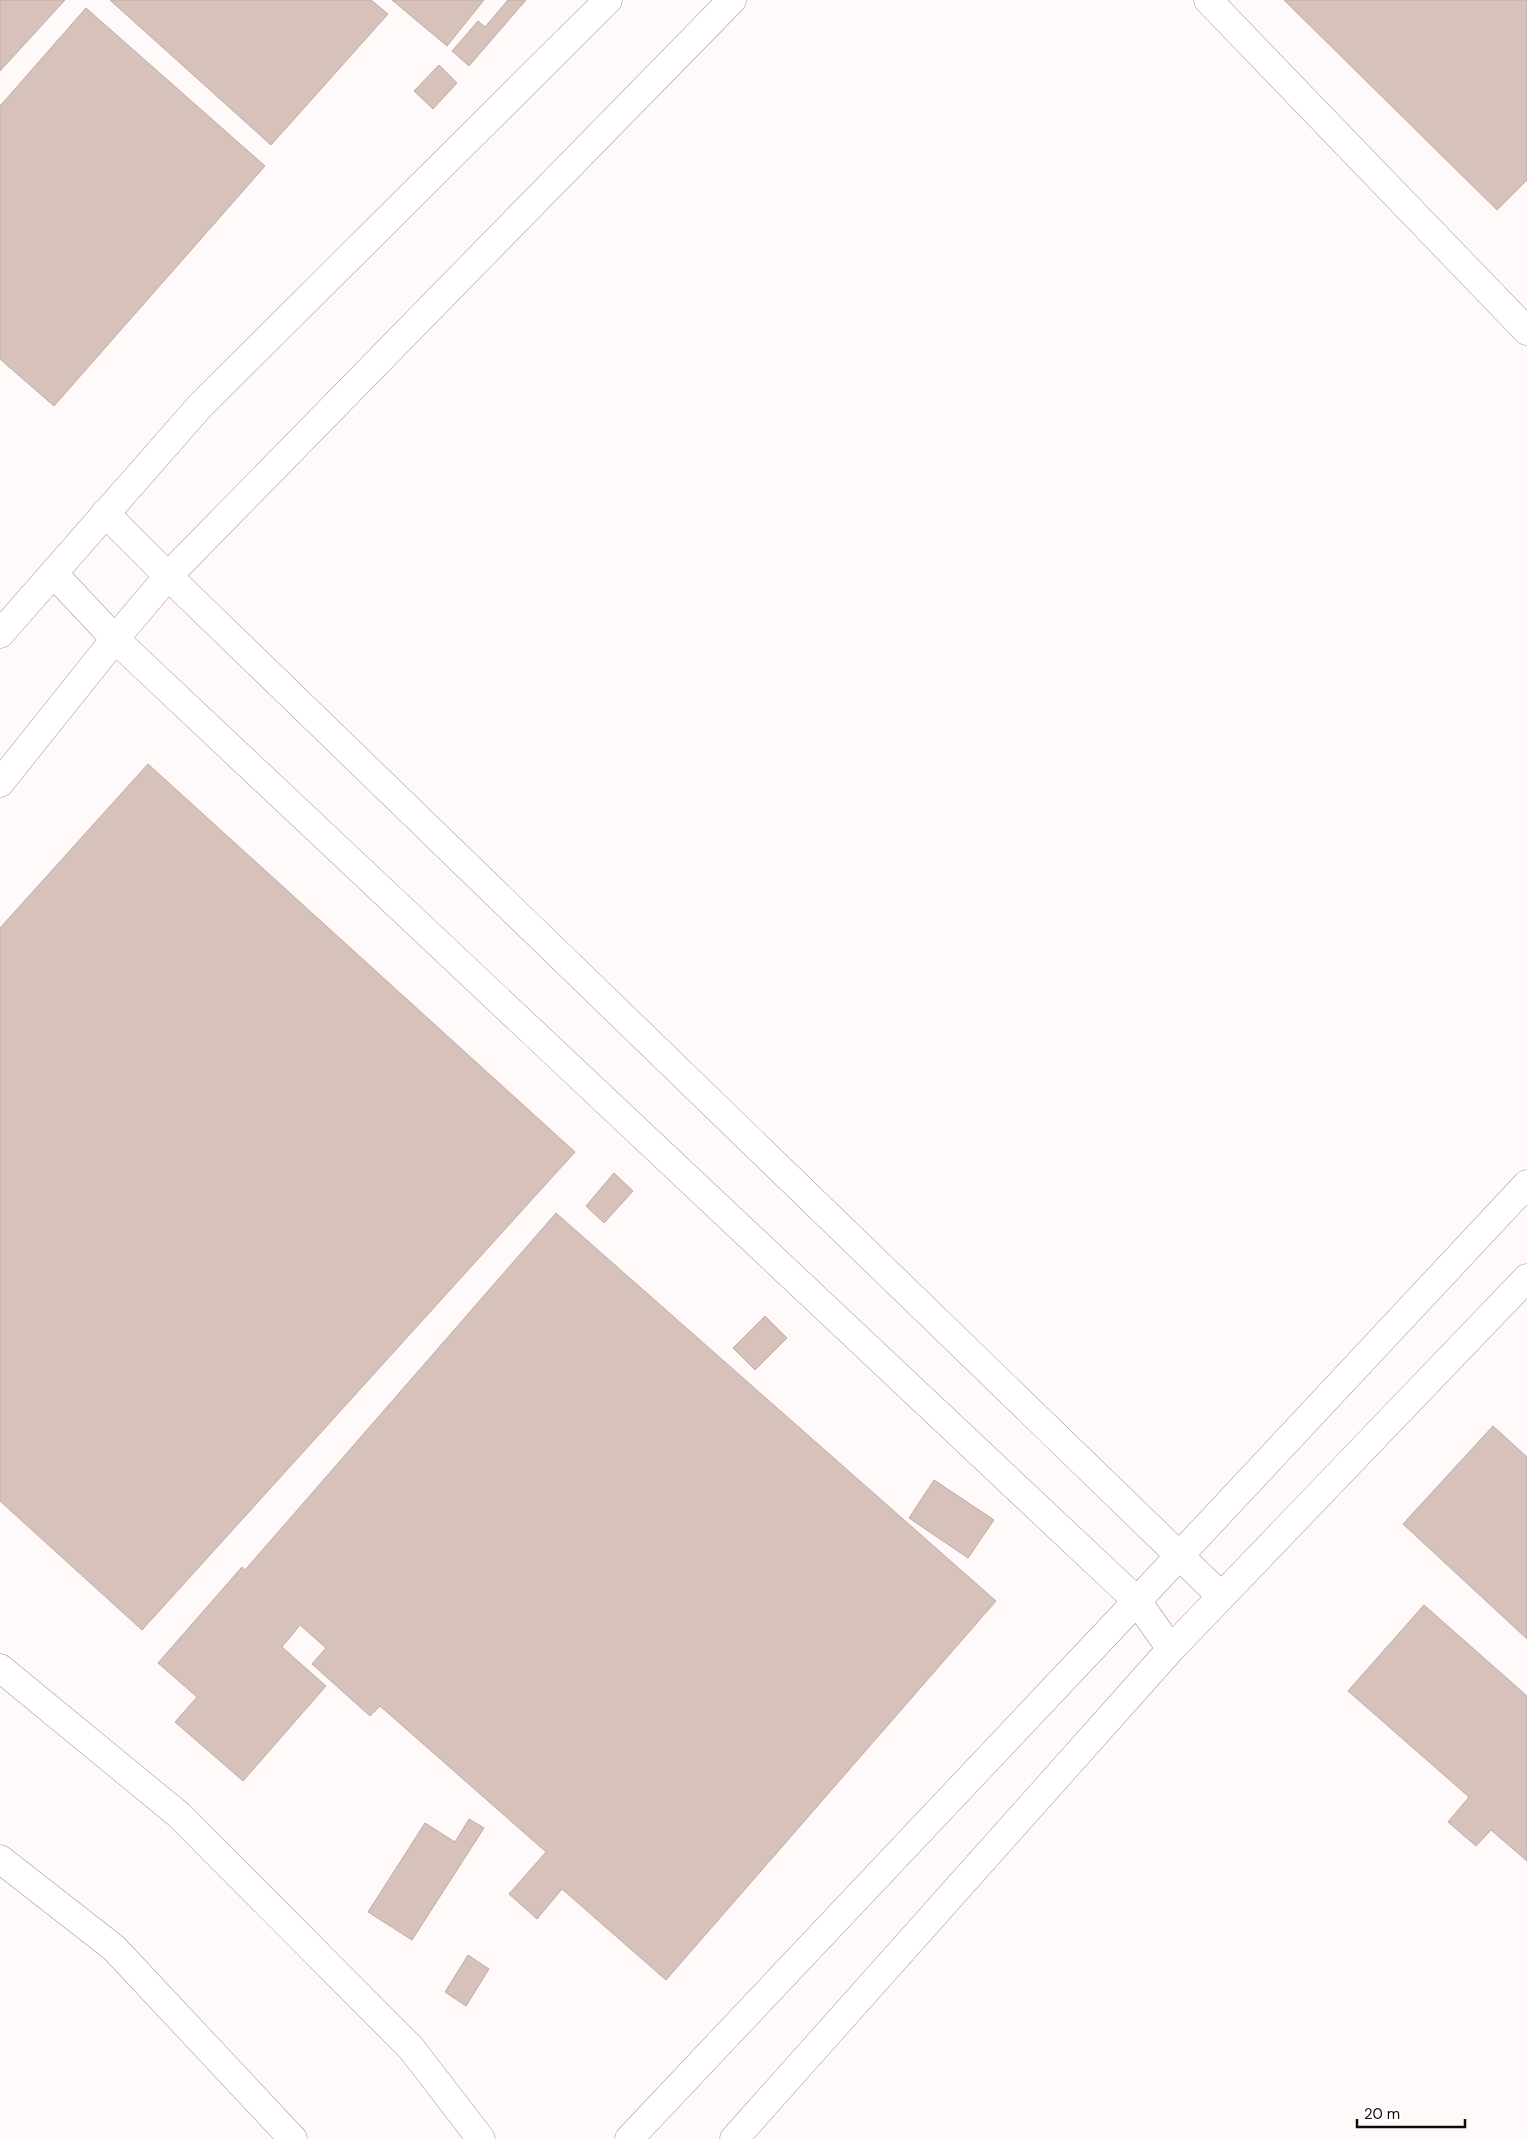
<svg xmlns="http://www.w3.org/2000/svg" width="1527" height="2139" font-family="'DM Sans',sans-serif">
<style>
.building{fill:#d7c2bb;stroke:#bfaba3}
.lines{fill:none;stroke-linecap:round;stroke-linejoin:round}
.minor-casing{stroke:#a9958e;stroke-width:29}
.major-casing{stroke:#a9958e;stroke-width:29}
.minor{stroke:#fff;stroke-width:28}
.major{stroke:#fff;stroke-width:28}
</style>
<rect width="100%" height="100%" fill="#fffaf9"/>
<path class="building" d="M0,0H65L0,71Z
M110,0H371L388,14L271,145Z
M392,0H484L447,46Z
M508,0H526L469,66L452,51L478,21L485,27Z
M1284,0H1527V180L1497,210Z
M86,8L265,166L54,406L0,359V106Z
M439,65L457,83L433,109L414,91Z
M148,764L575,1152L142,1630L0,1501V928Z
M614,1173L633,1191L604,1223L586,1206Z
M556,1213L996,1601L666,1980L562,1889L537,1919L509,1894L546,1852L380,1706L370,1716L312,1664L326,1648L300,1625L282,1647L326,1686L243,1781L175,1722L197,1697L158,1663L242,1567L245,1570Z
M765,1316L787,1338L755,1370L733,1348Z
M1493,1426L1527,1457V1639L1403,1524Z
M934,1480L994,1520L968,1558L909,1518Z
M1424,1605L1527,1696V1861L1491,1830L1476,1846L1448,1822L1469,1797L1348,1691Z
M469,1819L484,1828L412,1940L368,1912L425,1823L455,1842Z
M468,1955L489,1969L466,2006L445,1992Z"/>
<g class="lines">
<g class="minor-casing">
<path id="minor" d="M1208,0L1527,331
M105,513L168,576L1221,1596
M54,574L115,639L1137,1601L1527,1184
M0,634L200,406L608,0
M0,783L115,639L168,576L732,0
M629,2139L1137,1601L1171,1649
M734,2139L1171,1649L1527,1278"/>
</g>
<g class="major-casing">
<path id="major" d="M0,1668L179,1815L411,2048L481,2139
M0,1859L114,1948L293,2139"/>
</g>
<use href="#minor" class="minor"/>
<use href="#major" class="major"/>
</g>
<path d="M1357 2119v8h108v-8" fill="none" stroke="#100a07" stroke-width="2.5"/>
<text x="1364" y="2119" font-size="15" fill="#100a07" stroke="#ffffff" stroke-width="4" paint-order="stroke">20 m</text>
</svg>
